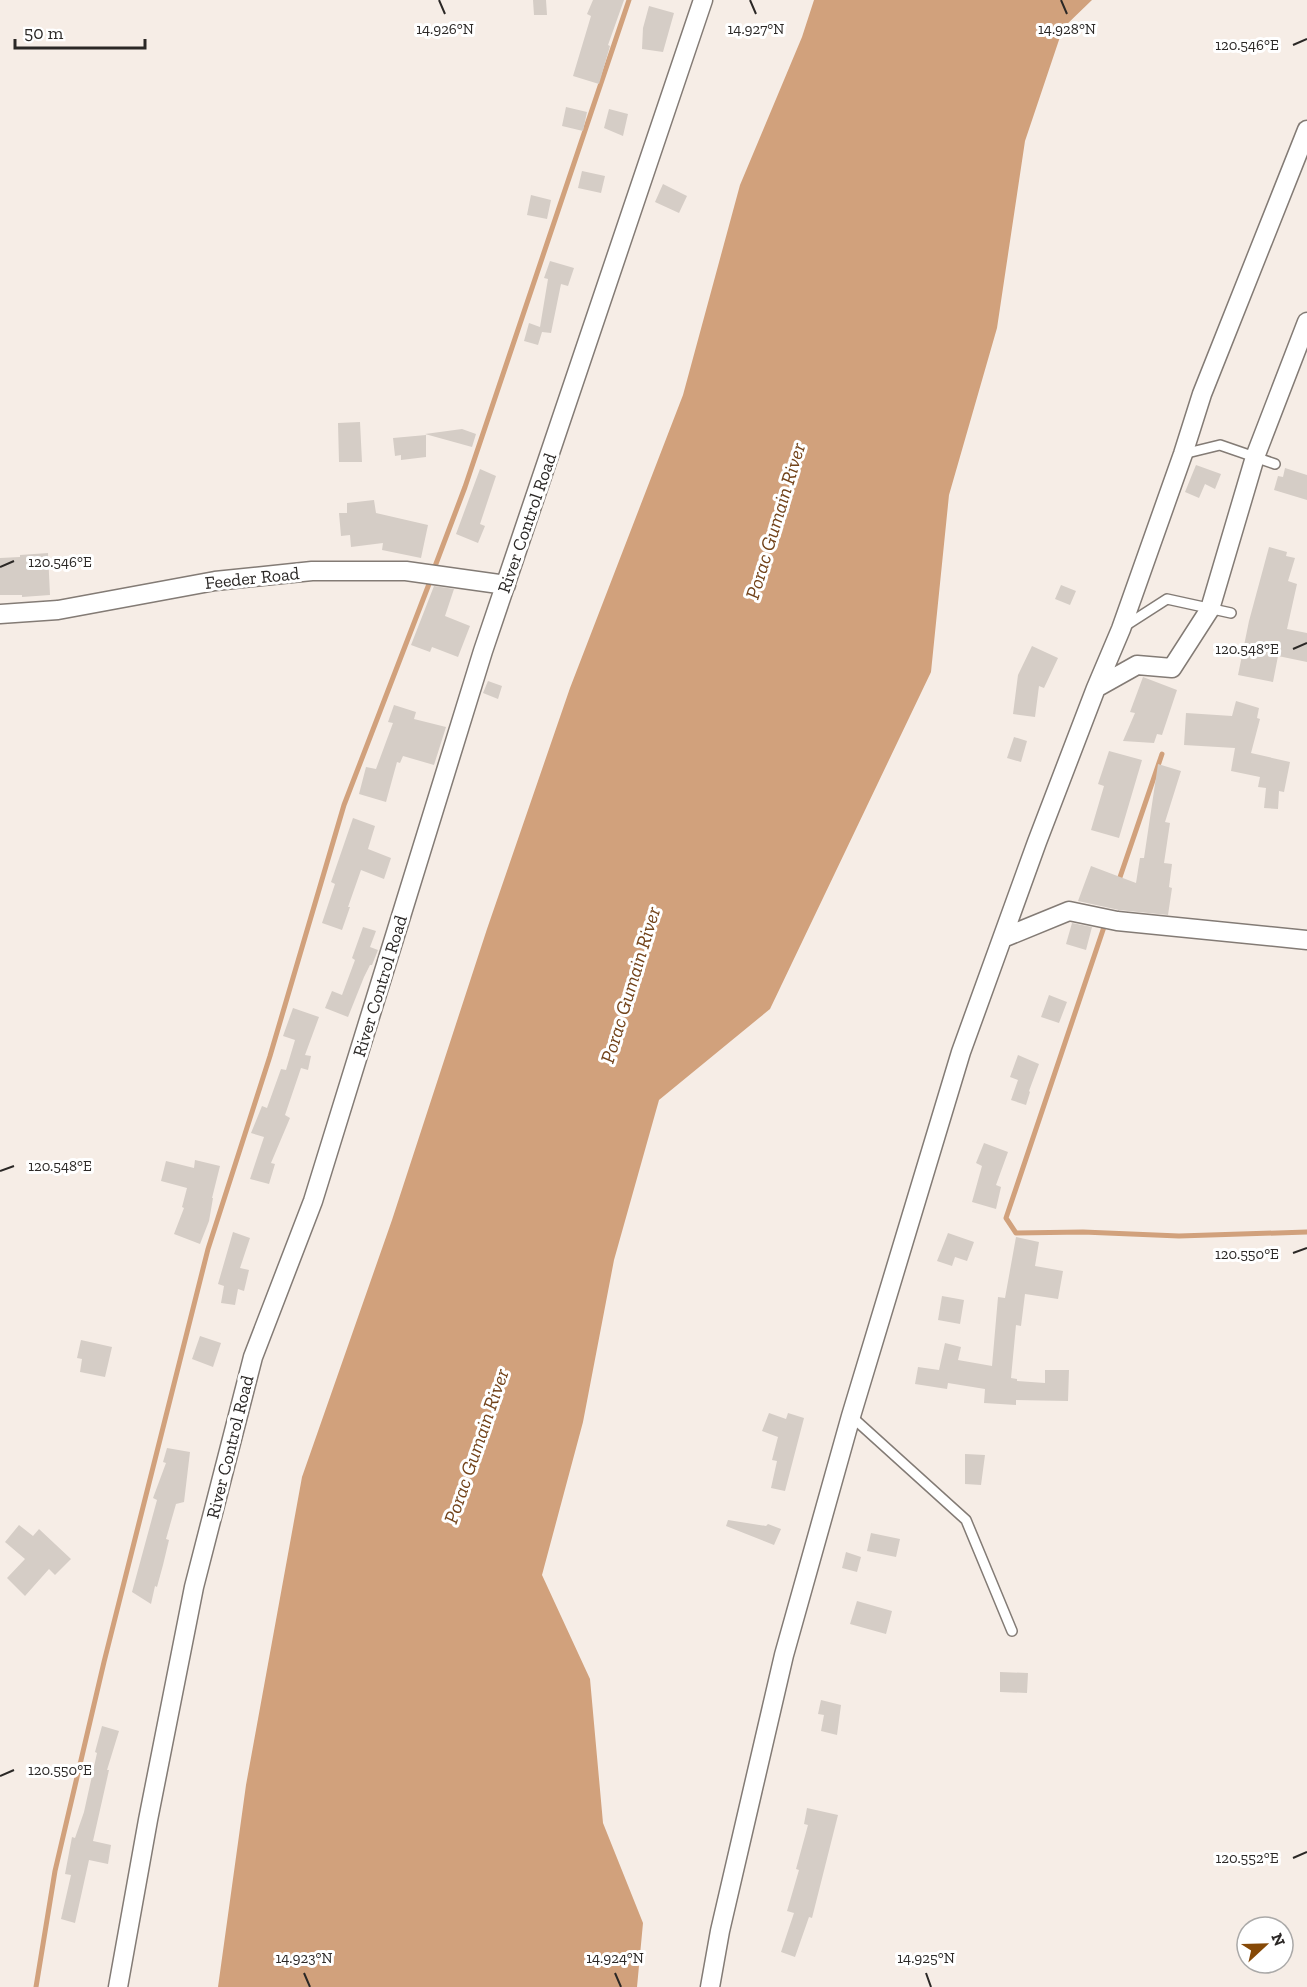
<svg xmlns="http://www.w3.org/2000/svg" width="1307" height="1987" font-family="'Zilla Slab',serif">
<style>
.water{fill:#d1a17c}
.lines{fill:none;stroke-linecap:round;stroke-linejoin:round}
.stream{stroke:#d1a17c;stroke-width:5}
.building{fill:#d5cdc6}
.lane-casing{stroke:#837b75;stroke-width:12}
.street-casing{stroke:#837b75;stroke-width:21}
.lane{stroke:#fff;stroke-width:9}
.street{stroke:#fff;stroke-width:18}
.ticks{fill:none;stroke:#2b2826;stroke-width:2}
.labels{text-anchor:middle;stroke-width:6;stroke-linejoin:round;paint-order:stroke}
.street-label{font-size:18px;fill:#2b2826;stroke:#fff}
.water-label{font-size:20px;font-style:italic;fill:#72431a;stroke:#fff}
.ticks-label{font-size:15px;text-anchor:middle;fill:#2b2826;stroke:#fff;stroke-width:6;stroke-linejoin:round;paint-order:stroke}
</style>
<rect width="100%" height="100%" fill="#f6ede6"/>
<path class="water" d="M814,0H1092L1063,28L1025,141L997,328L949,495L931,672L770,1009L659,1100L614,1260L583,1422L542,1575L590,1679L603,1823L643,1923L637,1987H218L246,1785L302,1477L392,1220L487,929L570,688L683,395L740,185L802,37Z"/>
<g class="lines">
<path class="stream" d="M434,569L465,487L629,0
M1118,883L1162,754
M1106,921L1006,1218L1016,1233L1083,1232L1179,1236L1307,1232
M36,1987L55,1871L104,1662L208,1249L270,1056L344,805L429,584"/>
</g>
<path class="building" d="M533,0H546L547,15H534Z
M593,0H624L608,45L610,46L599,84L573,76L591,16L587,14Z
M649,6L674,13L663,52L642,49L643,28Z
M566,107L587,112L583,131L562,126Z
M609,109L628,114L623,136L604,128Z
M582,171L605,176L601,193L578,188Z
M663,184L687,196L679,213L655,202Z
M531,195L551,200L547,219L527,215Z
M550,261L574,268L568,286L561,284L551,333L542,332L538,345L524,341L529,323L540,327L548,279L544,278Z
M360,422L362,462H339L338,423Z
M462,429L476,434L472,447L425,434Z
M426,435V457L401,460V455L395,456L393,438Z
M1196,465L1221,474L1215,489L1205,484L1199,498L1185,492Z
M1285,468L1307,475V500L1274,490L1278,476L1283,477Z
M480,469L496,476L480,524L485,526L478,543L456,534Z
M374,500L376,513L428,525L421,558L382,550L383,543L351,547L350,535L341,536L339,513H347V503Z
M1269,547L1287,552L1286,556L1295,558L1288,581L1297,584L1287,629L1307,633V662L1278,656L1273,682L1238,675L1249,621Z
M48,553L50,595L22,597V595H0V558L20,557V555Z
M1061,585L1076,591L1070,605L1055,599Z
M434,586L454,589L445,616L470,626L458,657L432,647L430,652L411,645Z
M1032,646L1058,658L1044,688L1039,686L1035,717L1013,714L1018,675Z
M1143,677L1177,690L1162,735L1157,734L1154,743L1123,741L1135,713L1130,712Z
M488,681L502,686L498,699L483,693Z
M1236,701L1259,708L1257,718L1260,719L1251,753L1290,762L1284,792L1279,791L1278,809L1264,808L1266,788L1258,787L1260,777L1231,771L1235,748L1184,745L1186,713L1232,716Z
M394,705L416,712L414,719L446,727L434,765L403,756L400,763L397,762L386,802L359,794L366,767L376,769L393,723L388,722Z
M1014,737L1027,741L1021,762L1007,758Z
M1109,751L1142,760L1119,838L1091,830L1104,786L1098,784Z
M1158,764L1181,771L1165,822L1170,823L1164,863L1172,864L1169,887L1172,888L1168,915L1119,910L1078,901L1091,866L1136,883L1140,858H1144Z
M353,818L375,826L368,849L391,858L384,879L361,870L348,907H350L342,930L322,923L335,884L331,882Z
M1072,923L1092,927L1086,950L1066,944Z
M363,927L376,931L370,947L378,950L372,965H370L364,977L348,1017L325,1008L332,991L342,995L355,960L352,958Z
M1049,995L1067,1002L1059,1023L1041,1017Z
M293,1008L319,1017L305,1055L311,1056L308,1070L301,1068L285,1115L290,1118L271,1163L275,1164L269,1184L250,1179L264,1137L251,1133L262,1106L267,1108L281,1069L286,1070L295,1040L283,1036Z
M1018,1055L1039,1064L1029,1091L1030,1092L1026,1105L1011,1100L1018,1080L1010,1077Z
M984,1143L1008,1152L996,1185L1001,1187L996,1209L972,1202L982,1166L976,1163Z
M195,1160L220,1166L212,1198H213L209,1221L200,1244L174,1234L184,1208L182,1207L187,1188L161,1181L166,1161L194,1168Z
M233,1232L250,1238L240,1268L249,1270L244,1291L238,1289L235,1305L221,1303L224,1286L218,1284Z
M948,1233L974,1242L967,1261L955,1257L952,1266L937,1261Z
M1016,1237L1039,1242L1035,1266L1063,1271L1058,1299L1025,1294L1021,1326L1016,1325L1011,1378L1017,1379V1381L1045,1383V1370H1069L1068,1401L1016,1400V1405L984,1403L985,1389L948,1383L947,1389L915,1384L918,1367L939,1370L945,1343L961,1347L958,1360L992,1366L998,1297L1005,1298Z
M942,1296L964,1300L960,1324L938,1320Z
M200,1336L221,1343L213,1367L192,1359Z
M81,1340L112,1347L105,1377L80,1372L82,1359L77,1358Z
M769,1413L786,1419L788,1413L804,1418L785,1491L771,1488L777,1461L772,1460L778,1437L762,1431Z
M167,1448L190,1452L184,1502L176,1504L166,1539L169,1540L163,1565L157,1587L155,1586L151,1604L132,1592L157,1500L153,1498L166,1463L163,1462Z
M965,1454L985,1455L981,1485L965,1484Z
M728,1520L766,1526L768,1524L781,1529L774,1545L726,1526Z
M19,1525L33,1536L39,1529L71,1559L55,1575L49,1569L25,1596L7,1578L25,1559L5,1542Z
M871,1533L900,1539L896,1557L867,1551Z
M846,1552L861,1557L857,1572L842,1568Z
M857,1601L892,1611L886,1634L850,1624Z
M1000,1672L1028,1673L1027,1693L1000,1692Z
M821,1700L841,1705L837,1735L821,1731L824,1715L818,1714Z
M102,1726L119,1731L107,1770H109L93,1841L111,1845L108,1864L89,1860L75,1923L61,1919L71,1875L65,1874L72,1837L75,1838L84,1812L97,1753L95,1752Z
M807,1808L838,1815L812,1918L809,1917L795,1957L781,1952L794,1913L787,1911L799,1870L796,1869L808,1825L804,1824Z"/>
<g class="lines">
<g class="lane-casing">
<path id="lane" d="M1183,454L1220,445L1275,464
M1125,626L1167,599L1231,613
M851,1416L966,1520L1012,1631"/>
</g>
<g class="street-casing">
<path id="street" d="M0,614L58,610L215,581L312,571H406L506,585
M1096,688L1137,665L1172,668L1210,609L1255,457L1307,322
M1003,938L1069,911L1117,921L1307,940
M118,1987L148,1820L194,1587L253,1357L313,1201L483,651L703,0
M710,1987L720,1931L784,1655L851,1416L961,1052L1037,842L1096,688L1121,629L1183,454L1202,394L1307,130"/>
</g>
<use href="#lane" class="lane"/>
<use href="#street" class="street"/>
</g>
<path class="ticks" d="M439,0L445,14M750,0L756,14M1061,0L1067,14M1293,45L1307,39M0,567L14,561M1293,649L1307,643M0,1171L14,1166M1293,1253L1307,1248M0,1776L14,1770M1293,1858L1307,1852M304,1973L310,1987M615,1973L621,1987M926,1973L931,1987"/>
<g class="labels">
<g class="street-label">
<text transform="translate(527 523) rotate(-71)" y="6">River Control Road</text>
<text transform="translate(252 578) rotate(-6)" y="6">Feeder Road</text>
<text transform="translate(380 986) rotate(-73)" y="6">River Control Road</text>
<text transform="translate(230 1447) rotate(-76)" y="6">River Control Road</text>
</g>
<g class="water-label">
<text transform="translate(775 521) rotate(-73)" y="7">Porac Gumain River</text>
<text transform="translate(630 985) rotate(-73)" y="7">Porac Gumain River</text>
<text transform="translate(476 1446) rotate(-71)" y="7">Porac Gumain River</text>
</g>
</g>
<g class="ticks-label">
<text x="445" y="34">14.926°N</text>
<text x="756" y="34">14.927°N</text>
<text x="1067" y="34">14.928°N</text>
<text x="1247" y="50">120.546°E</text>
<text x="60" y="567">120.546°E</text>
<text x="1247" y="654">120.548°E</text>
<text x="60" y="1171">120.548°E</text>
<text x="1247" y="1259">120.550°E</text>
<text x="60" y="1775">120.550°E</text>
<text x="1247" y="1863">120.552°E</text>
<text x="304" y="1963">14.923°N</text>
<text x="615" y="1963">14.924°N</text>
<text x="926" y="1963">14.925°N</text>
</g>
<g transform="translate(1265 1945) rotate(68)"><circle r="28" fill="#ffffff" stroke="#aaa9a8" stroke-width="1.5"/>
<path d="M0-4.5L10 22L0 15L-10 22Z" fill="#864907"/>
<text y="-9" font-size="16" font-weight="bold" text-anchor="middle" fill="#2b2826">N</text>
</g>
<path d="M15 39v9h130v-9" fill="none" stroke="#2b2826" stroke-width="3"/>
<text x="24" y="39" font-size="18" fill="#2b2826" stroke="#ffffff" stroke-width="4.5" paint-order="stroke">50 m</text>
</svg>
